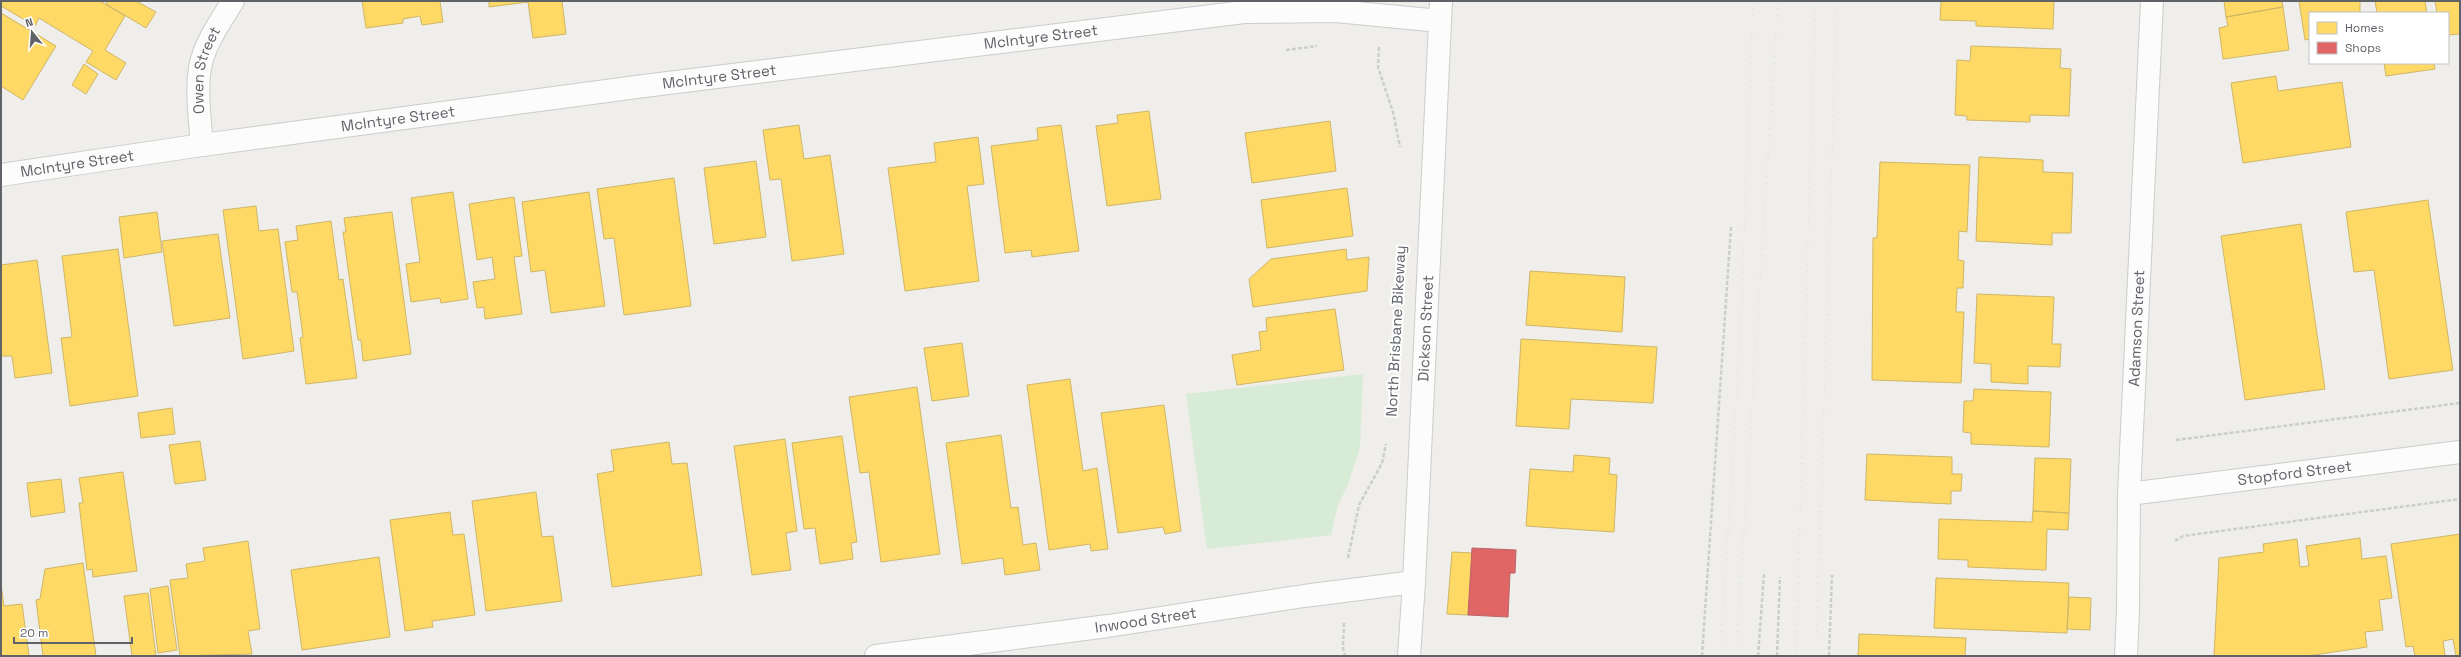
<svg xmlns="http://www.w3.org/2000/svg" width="2461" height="657" font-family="'Space Grotesk',sans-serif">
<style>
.green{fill:#d8ebd6}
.homes{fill:#ffd966;stroke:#cfb667}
.shops{fill:#e06666;stroke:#b96567}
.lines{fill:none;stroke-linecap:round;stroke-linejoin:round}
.minor-casing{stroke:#cbcccc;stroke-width:24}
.tertiary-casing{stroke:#cbcccc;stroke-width:24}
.path{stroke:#cacfcc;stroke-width:2.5;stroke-dasharray:4 2;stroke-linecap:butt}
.minor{stroke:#fdfcfc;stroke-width:22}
.tertiary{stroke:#fdfcfc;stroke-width:22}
.rail{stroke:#e4e4e4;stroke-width:3;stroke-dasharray:1 5;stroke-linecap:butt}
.labels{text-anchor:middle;stroke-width:4;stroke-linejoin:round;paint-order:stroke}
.street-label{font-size:15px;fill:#5f6368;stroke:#fff}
</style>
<rect width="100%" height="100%" fill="#efeeea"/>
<path class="green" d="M1363,374L1360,448L1348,484L1337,508L1331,535L1207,549L1186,394Z"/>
<path class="homes" d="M1,1H100L125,16L105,50L126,63L116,80L86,62L93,51L39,18L35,26L1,6Z
M108,1H136L156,12L146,28L106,4Z
M362,1H440L443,22L422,25L420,16L403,19V23L366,28Z
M489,1H562L566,34L533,38L528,2L489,7Z
M1941,1H2054L2053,29L1976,26V21L1940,20Z
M2224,1H2282L2283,7L2226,17Z
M2299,1H2360V13H2310V39L2305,40Z
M2375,1H2425L2427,13H2377Z
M2435,1H2460V34L2448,35V13H2437Z
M2283,7L2289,50L2223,59L2219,28L2228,26L2226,17Z
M1,13L56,46L23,100L1,86Z
M1971,46L2061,49L2060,68L2071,69L2069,116L2030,115V122L1967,120V116L1955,115L1957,60L1970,61Z
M2384,63H2434L2435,69L2386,76Z
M84,64L98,74L86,94L72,85Z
M2276,76L2278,91L2342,82L2351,147L2243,163L2231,83Z
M1149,111L1161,199L1107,206L1096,126L1118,123L1117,115Z
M1330,121L1336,171L1252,183L1245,133Z
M799,125L804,159L830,155L844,254L792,261L781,179L770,180L763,130Z
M1061,125L1079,251L1032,257L1031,250L1005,253L991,146L1038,140L1037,128Z
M978,137L984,184L967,186L979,281L905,291L888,168L936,162L934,143Z
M1979,157L2043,160V172L2073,173L2071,233H2052V245L1976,241Z
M756,161L766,237L714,244L704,168Z
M1880,162L1970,165L1967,232L1959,231L1958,260L1964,261L1963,288H1957L1956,312H1964L1961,383L1872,380L1873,238H1877Z
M674,178L691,306L624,315L614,238L604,239L597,189Z
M1347,188L1353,236L1267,248L1261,200Z
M453,192L468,299L441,303L440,298L411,302L406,264L420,262L411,198Z
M589,192L605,306L551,313L545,270L531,272L522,202Z
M514,197L522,256L514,257L522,314L485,319L484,307L477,308L473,282L495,279L492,257L477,260L469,204Z
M2428,200L2453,370L2389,379L2374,270L2354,272L2346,212Z
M256,206L259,231L278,229L294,351L243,359L223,210Z
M157,212L162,252L124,258L119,217Z
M392,212L411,354L363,361L361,340H358L343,232H346L344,218Z
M331,221L339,280L343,279L357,378L306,384L300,338L303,337L297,292H292L285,242L298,240L296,226Z
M2301,224L2325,389L2245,400L2221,236Z
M218,234L230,318L174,326L162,241Z
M118,249L138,396L70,406L61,338L72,337L62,256Z
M1346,249L1347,260L1369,257L1367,291L1253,307L1249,279L1271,259Z
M37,260L52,373L15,378L12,356H1V265Z
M1530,271L1625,277L1622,332L1526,325Z
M1977,294L2054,297L2052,344H2061L2060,367L2028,366V384L1991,382V364L1974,363Z
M1335,309L1344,370L1237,385L1232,355L1261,350L1259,332L1267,331L1266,318Z
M1521,339L1657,347L1653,403L1571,399L1569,429L1516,426Z
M962,343L969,396L932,401L924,348Z
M1070,379L1083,471L1097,468L1108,549L1091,551L1090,544L1049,550L1027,385Z
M917,387L940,554L881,562L869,472L860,473L849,397Z
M1974,389L2051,392L2049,447L1971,444V433L1963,432L1964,401H1973Z
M1164,405L1181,531L1165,534L1163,527L1118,533L1101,413Z
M172,408L175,434L141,438L138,413Z
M1001,435L1011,508L1018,507L1023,545L1036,543L1040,570L1005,575L1003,558L962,564L946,443Z
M842,436L857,542L851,543L853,559L820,564L815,528L804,529L792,443Z
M785,439L797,531L786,533L791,570L752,575L734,446Z
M200,441L206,480L175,484L169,445Z
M669,442L672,464L687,463L702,575L612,587L597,474L614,471L611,450Z
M1867,454L1952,457V474H1962L1961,491H1951V504L1865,500Z
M1574,455L1610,458L1609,474L1617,475L1614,532L1526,526L1530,469L1573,472Z
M2035,458L2071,459L2069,513L2033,511Z
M123,472L137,571L93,577L92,569L87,570L79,503H83L79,478Z
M61,479L65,512L31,517L27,483Z
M536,492L542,537L553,536L562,601L486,611L472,501Z
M2033,511L2069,513L2068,530L2047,529L2046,570L1968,567V560L1938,559L1939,519L2032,522Z
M450,512L453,535L464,534L475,615L432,621L433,627L405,631L390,520Z
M2460,534V656H2456L2453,639L2443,641L2445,656H2415L2413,646L2406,647L2391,544Z
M2360,538L2362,559L2386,556L2392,598L2379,600L2383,630L2365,632L2367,647L2307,656H2214L2219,558L2264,552L2263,544L2297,539L2300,567L2309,566L2306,546Z
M248,541L260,629L248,631L252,654L180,656L170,580L188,578L186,564L205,561L203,548Z
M1452,552L1473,553L1468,615L1447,614Z
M379,557L390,637L302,650L291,570Z
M83,563L96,656H43L36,600L40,599L45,569Z
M1936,578L2069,583L2067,633L1934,628Z
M1,584L4,606L22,604L29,656H1Z
M168,586L177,650L158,653L150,589Z
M148,593L156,656H132L124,596Z
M2069,597L2091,598L2090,630L2067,629Z
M1859,634L1966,638L1965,656H1858Z"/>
<path class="shops" d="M1472,548L1516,550L1515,573H1510L1508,617L1468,615Z"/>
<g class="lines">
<g class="minor-casing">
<g id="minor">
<path id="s1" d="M202,145C200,119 196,93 200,67C205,43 220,22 233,1"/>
<path id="s2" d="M1,175L202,145L644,86L1244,12L1336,11L1440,21"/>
<path id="s3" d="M2129,494L2460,452"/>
<path id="s4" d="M876,656L1108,626L1304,596L1414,582"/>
<path id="s5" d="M2126,656L2128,611L2129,494L2152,1"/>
</g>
</g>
<g class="tertiary-casing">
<g id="tertiary">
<path id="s6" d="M1409,656L1414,582L1441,1"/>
</g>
</g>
<path class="path" d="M1379,47L1378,67L1393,112L1400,147
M1286,50L1317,46
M2176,440L2460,403
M2175,541L2183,536L2460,499
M1348,558L1359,505L1382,463L1386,444
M1344,623L1343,648L1345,656
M1702,656L1731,227
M1758,656L1764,574
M1777,656L1780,577
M1829,656L1832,575"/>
<use href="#minor" class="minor"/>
<use href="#tertiary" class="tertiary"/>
<path class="rail" d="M1720,656L1740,343L1753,1
M1736,656L1778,1
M1796,656L1815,1
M1816,656L1837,1"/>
</g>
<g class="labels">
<g class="street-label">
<text dy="5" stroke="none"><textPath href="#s2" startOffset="1049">McIntyre Street</textPath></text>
<text dy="5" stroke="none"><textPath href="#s1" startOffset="76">Owen Street</textPath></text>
<text dy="5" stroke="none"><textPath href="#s2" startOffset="725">McIntyre Street</textPath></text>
<text dy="5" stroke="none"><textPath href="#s2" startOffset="401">McIntyre Street</textPath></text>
<text dy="5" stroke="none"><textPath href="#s2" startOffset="77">McIntyre Street</textPath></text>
<text dy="5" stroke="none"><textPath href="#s5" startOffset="328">Adamson Street</textPath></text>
<text dy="5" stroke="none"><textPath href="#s6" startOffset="328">Dickson Street</textPath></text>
<text transform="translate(1396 331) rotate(-87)" y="5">North Brisbane Bikeway</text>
<text dy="5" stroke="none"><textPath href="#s3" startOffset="167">Stopford Street</textPath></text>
<text dy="5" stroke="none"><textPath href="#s4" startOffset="272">Inwood Street</textPath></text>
</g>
</g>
<rect width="2461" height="657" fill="none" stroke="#5f6368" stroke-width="4"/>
<rect x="2309" y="12" width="140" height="52" fill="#ffffff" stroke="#bfc1c3"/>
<rect x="2317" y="22" width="20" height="12" fill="#ffd966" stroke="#bfc1c3"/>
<text x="2345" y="32" font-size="12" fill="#5f6368">Homes</text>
<rect x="2317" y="42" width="20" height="12" fill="#e06666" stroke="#bfc1c3"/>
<text x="2345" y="52" font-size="12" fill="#5f6368">Shops</text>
<g transform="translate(32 32) rotate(343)" stroke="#ffffff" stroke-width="3" paint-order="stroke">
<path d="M0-3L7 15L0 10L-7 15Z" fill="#5f6368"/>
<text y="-6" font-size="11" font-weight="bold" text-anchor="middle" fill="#5f6368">N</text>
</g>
<path d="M14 637v6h118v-6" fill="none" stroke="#5f6368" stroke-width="2"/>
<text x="20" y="637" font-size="12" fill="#5f6368" stroke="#ffffff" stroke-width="3" paint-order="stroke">20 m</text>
</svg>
